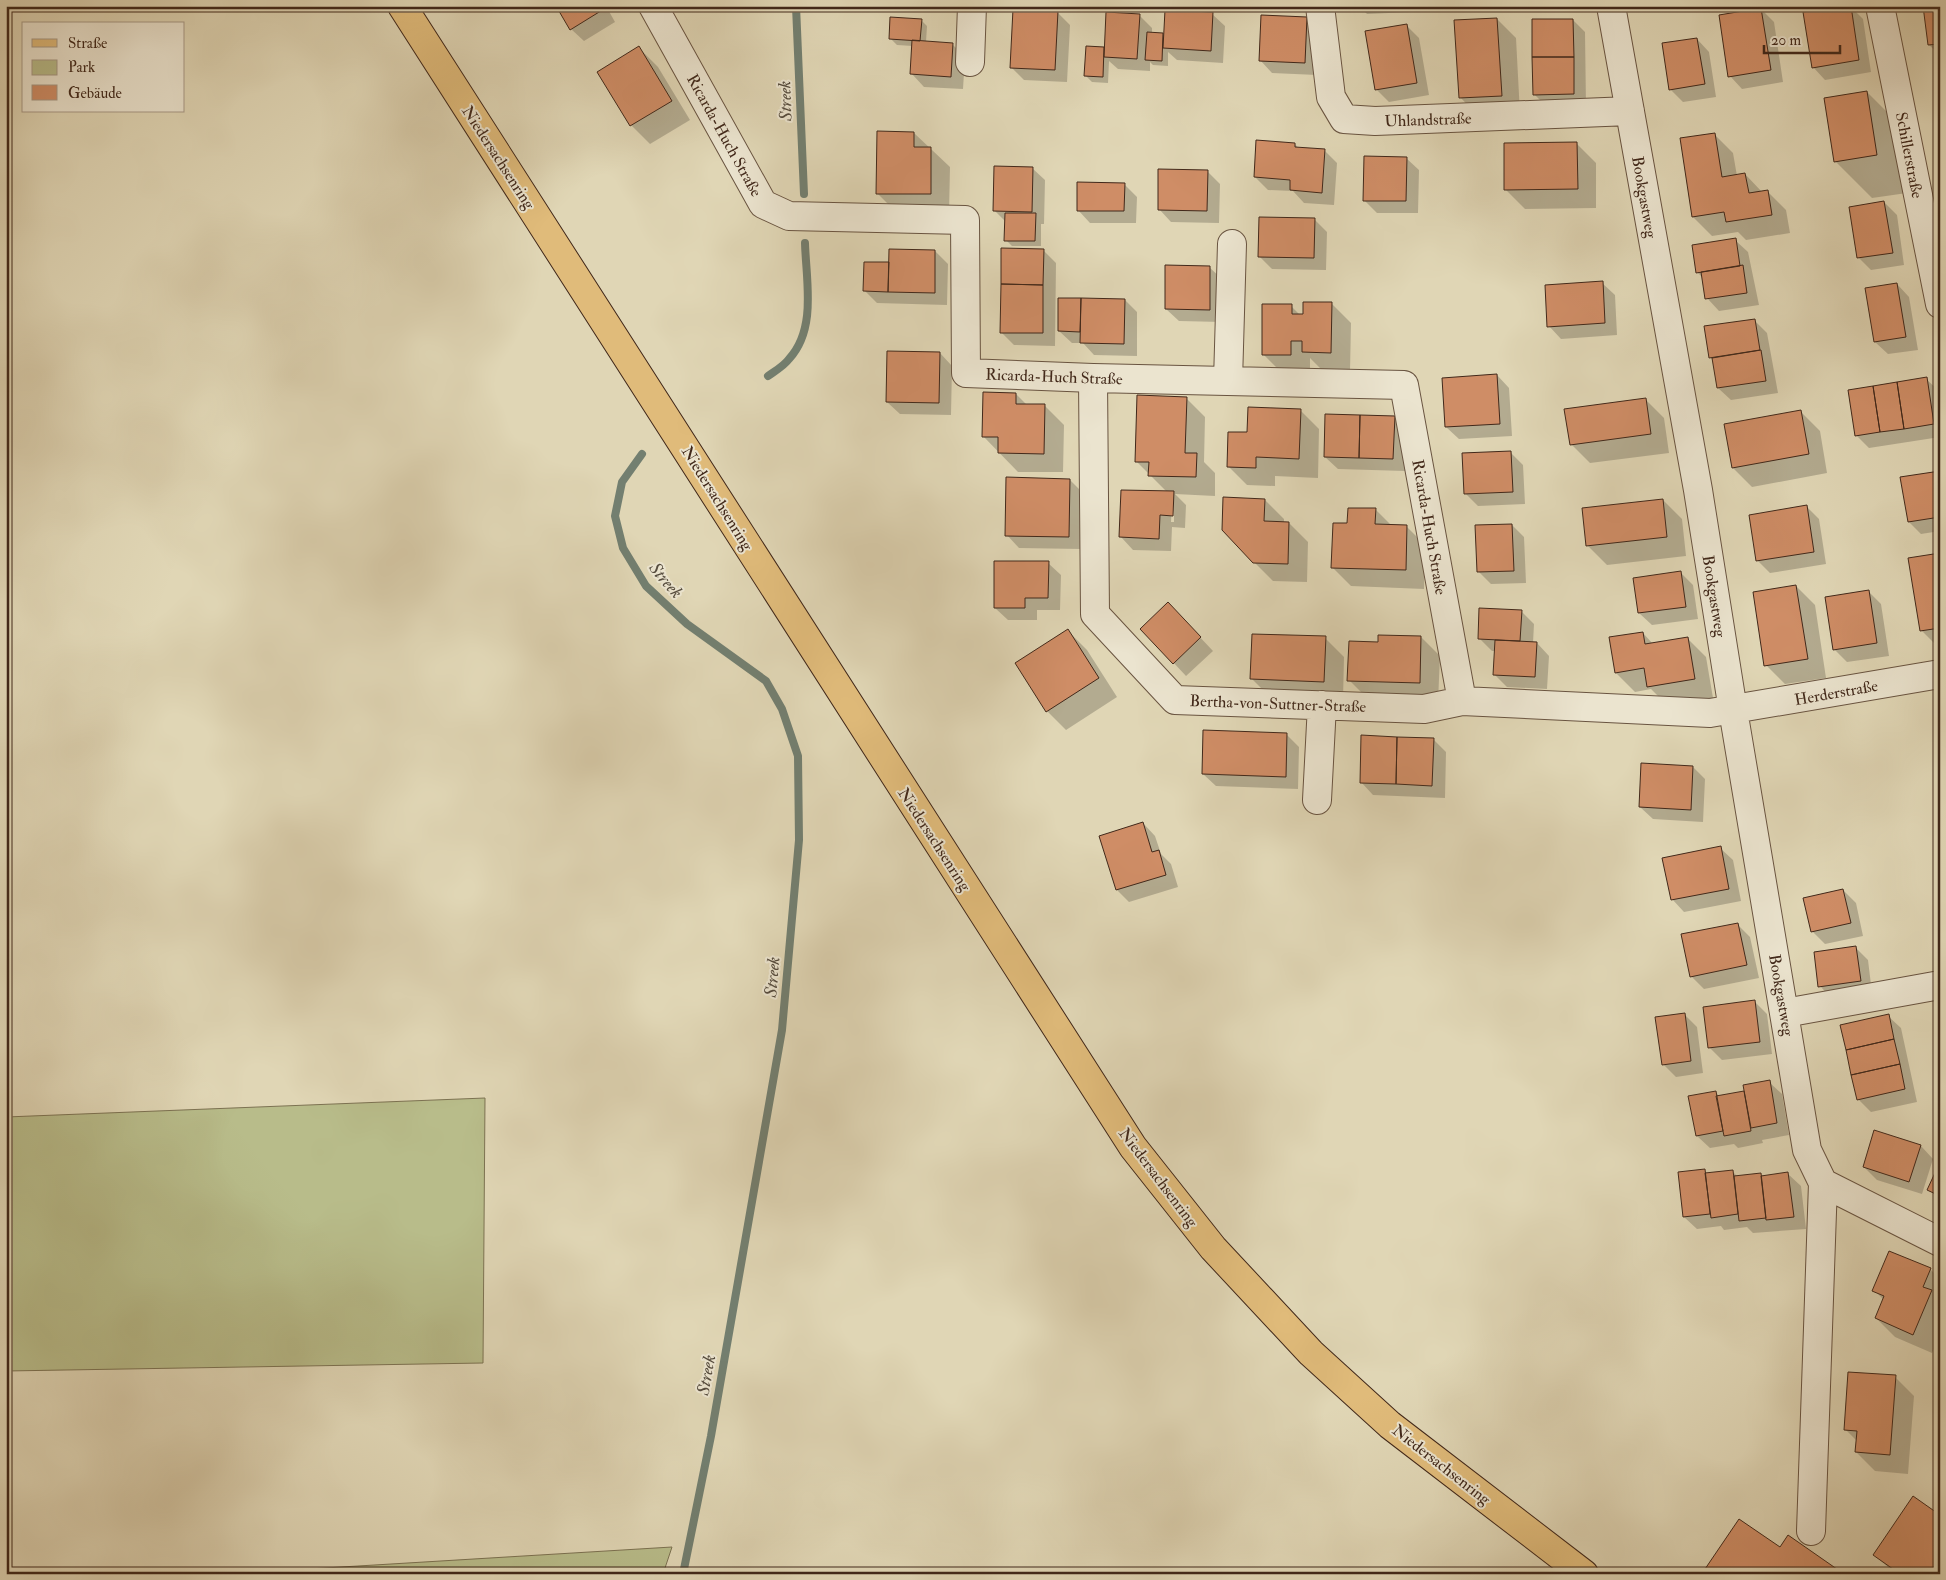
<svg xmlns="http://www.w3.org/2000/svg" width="1946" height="1580" font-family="'IM FELL Double Pica',serif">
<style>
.green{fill:#b8bc8a;stroke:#7c7252}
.shadow{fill:#0003;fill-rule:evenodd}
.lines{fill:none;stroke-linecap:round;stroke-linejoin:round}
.stream{stroke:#737f70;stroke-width:8}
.building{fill:#cf8d66;stroke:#41281a}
.minor-casing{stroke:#695441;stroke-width:30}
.major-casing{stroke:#41281a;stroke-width:30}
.minor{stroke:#ebe4cf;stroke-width:28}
.major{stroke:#e0bb7a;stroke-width:28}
.labels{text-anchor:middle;stroke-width:4;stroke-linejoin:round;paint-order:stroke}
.street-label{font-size:16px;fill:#41281a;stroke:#ebe4cf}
.water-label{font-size:18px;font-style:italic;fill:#564c3e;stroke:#ebe4cf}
</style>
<rect width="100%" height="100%" fill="#e0d6b5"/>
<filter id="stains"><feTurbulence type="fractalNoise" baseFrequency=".004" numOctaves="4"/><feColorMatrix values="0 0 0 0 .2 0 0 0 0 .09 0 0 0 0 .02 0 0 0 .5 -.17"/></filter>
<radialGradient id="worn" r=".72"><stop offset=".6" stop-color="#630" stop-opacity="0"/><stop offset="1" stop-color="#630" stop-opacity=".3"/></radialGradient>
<path class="green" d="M485,1098L483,1363L6,1371V1117Z
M672,1547L663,1574H226Z"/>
<path class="shadow" d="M557,6H606L615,22L584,41L571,29Z
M689,6H735V9L691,8Z
M1359,6H1410V12L1367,14Z
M1850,6L1863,19L1871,72L1825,80L1813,67Z
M1940,6V55L1929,45Z
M1761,9L1774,22L1783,82L1742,89L1730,76Z
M1057,12L1070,25L1067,82L1024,80L1011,67Z
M1212,14L1225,26L1223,63L1177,60L1168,52V66L1153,65L1150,62V71L1118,69L1109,61L1108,83L1092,82L1086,76L1104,48L1105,50L1139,15L1152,28V33L1165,36Z
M1307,18L1319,31L1317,75L1272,73L1260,60Z
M1497,19L1516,38L1520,114L1479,117L1460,97Z
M921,20L927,26L926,42L952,44L965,57L963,89L924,87L912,74L913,46L897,45L891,39Z
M1573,20L1585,32L1586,107H1547L1534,94Z
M1407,26L1419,38L1429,95L1389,102L1376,89Z
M1697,39L1709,52L1716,97L1683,102L1670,89Z
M639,48L658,67L690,120L650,144L631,125L599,72Z
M1867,92L1904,129L1914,192L1872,198L1835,161Z
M914,133L950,167L949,213L896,212L877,193Z
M1714,134L1733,153L1737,176L1745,174L1762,192L1767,191L1786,210L1790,233L1746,240L1738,232L1712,236L1693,217L1681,139Z
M1295,144L1299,149L1325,151L1337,163L1334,205L1304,203L1293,191L1268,190L1255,177Z
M1577,144L1596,163V208L1525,209L1505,189Z
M1406,158L1419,170L1418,213H1377L1364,200Z
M1032,168L1045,180L1044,224H1041V246H1012L1006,240V222L995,211Z
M1207,171L1220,184L1219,223L1171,222L1159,209Z
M1124,184L1137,197L1136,223H1090L1078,210Z
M1884,202L1897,215L1904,265L1871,270L1859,258L1851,208Z
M1314,219L1327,232L1326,270L1272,269L1259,256Z
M1735,240L1748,252L1759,305L1719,311L1707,298L1703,278L1697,272Z
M1043,250L1056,263L1055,346L1014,345L1001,332Z
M935,251L948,264L947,305L877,303L865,291L890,263Z
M1209,267L1222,279V322L1179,321L1166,309Z
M1602,283L1615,295L1617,335L1561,339L1549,326Z
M1897,284L1909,297L1918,350L1888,354L1875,342Z
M1059,299L1125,300L1137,312V356L1094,355L1083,343H1072L1059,331Z
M1332,304L1351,323L1350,371H1323L1310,358V374L1282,373L1263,354L1291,306L1301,316Z
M1754,320L1767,333L1778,393L1731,400L1718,388L1714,361L1710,357Z
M940,353L952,366L951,415L900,414L887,402Z
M1497,375L1509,388L1512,436L1459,439L1446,427Z
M1926,379L1939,391L1940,437L1869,448L1856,435Z
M1016,394L1027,405L1045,406L1064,425L1063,472H1018L983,436Z
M1186,398L1205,417L1204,462L1215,473V496L1175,494L1186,505L1185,528L1172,527L1171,551L1133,550L1121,537L1167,492L1136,461ZM1172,503H1174V522H1171Z
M1645,399L1664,418L1669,453L1590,463L1571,444Z
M1300,410L1319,429L1318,478L1275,476V486L1247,485L1228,466L1249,434Z
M1801,412L1820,431L1827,473L1752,487L1733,468Z
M1394,417L1407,430L1405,471L1338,469L1325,457Z
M1511,453L1523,465L1525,504L1478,506L1465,493Z
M1940,472V531L1921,534L1909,522Z
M1070,480L1082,492L1081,549L1019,548L1007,535Z
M1265,500L1284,519V523H1289L1308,542L1307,582L1273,581L1254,562Z
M1663,500L1682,519L1686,556L1607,565L1588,546Z
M1807,507L1819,519L1826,564L1770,573L1757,560Z
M1376,510L1392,526H1406L1425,545L1424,589L1351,586L1332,567L1349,524Z
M1512,525L1524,537L1526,583L1491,584L1479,572Z
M1940,554V649L1921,630Z
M1048,563L1061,575L1060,610H1037V620H1008L995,608Z
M1680,572L1693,585L1698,619L1652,625L1639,613Z
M1796,586L1815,605L1826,678L1785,684L1766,665Z
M1869,592L1881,604L1889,656L1847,662L1834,649Z
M1521,611L1534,624L1533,643H1537L1549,656L1547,689L1507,687L1494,674L1496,651H1492L1479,638Z
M1181,617L1213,651L1186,676L1142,629Z
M1068,631L1087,650L1117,697L1066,730L1047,711Z
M1643,633L1653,644L1687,638L1706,657L1713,698L1667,705L1651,689L1635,692L1616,673Z
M1421,637L1440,656L1438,702L1368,699L1349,680L1379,643Z
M1325,638L1344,657L1343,700L1271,698L1252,679Z
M1286,734L1299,747L1298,789L1216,786L1203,774Z
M1433,739L1446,752L1445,798L1373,795L1361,782Z
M1693,767L1705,779L1703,822L1653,819L1640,807Z
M1143,823L1155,836L1161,854L1171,864L1178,887L1129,902L1117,890Z
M1720,848L1733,860L1741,901L1684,912L1672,899Z
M1843,890L1856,903L1863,936L1825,944L1812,931Z
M1737,924L1750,937L1759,978L1704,989L1691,976Z
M1855,947L1868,960L1872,993L1832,999L1820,986Z
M1754,1001L1767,1014L1772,1054L1722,1060L1709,1047Z
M1684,1014L1697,1027L1703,1073L1676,1077L1663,1064Z
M1888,1016L1901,1028L1917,1102L1871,1112L1858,1099Z
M1769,1082L1782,1094L1789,1135L1762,1140L1763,1143L1738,1148L1734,1144L1710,1148L1697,1136L1715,1092L1720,1097L1745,1092Z
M1921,1146L1933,1159L1922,1194L1877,1180L1864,1167Z
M1940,1165V1201L1929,1189Z
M1705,1171L1708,1174L1732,1171L1738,1177L1788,1174L1801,1186L1806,1229L1753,1233L1747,1227L1724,1230L1721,1226L1697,1229L1684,1217Z
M1930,1269L1940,1279V1336L1932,1353L1895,1337L1876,1318L1884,1300L1874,1290Z
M1895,1377L1914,1396L1908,1474L1875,1471L1856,1452L1857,1441L1845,1429Z
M1940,1516V1574H1896L1874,1555Z"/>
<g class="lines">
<path class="stream" d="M796,6L804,194
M768,376C775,371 784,366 789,359C817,329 806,280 805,243
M642,454L622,482L615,516L623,548L646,586L687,624L766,681L782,709L798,756L799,840L782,1030L711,1436L683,1574"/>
</g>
<path class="building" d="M556,6H602L604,9L570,30Z
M1842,6H1851L1859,60L1812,68L1803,12Z
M1923,6H1940V44L1928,45Z
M1761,8L1771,70L1728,77L1719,15Z
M1013,9L1058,11L1055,70L1010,68Z
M1165,10L1213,12L1211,51L1163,48Z
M1106,12L1140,14L1137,59L1104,57Z
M1261,15L1307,17L1305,63L1259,61Z
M890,17L922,19L920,41L889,39Z
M1497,18L1502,96L1459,98L1454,20Z
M1532,19H1573L1574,57H1532Z
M1407,24L1417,83L1375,90L1365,31Z
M1147,32L1163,33L1162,61L1145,60Z
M1697,38L1705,84L1669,90L1662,43Z
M912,40L953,43L951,77L910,74Z
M639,46L672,101L630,126L597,72Z
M1086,46L1104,47L1103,77L1084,76Z
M1532,57H1574V94L1533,95Z
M1867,91L1877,155L1834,162L1824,98Z
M877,131L914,132V147H931V194H876Z
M1715,133L1722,177L1745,173L1749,193L1768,190L1772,215L1726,222L1724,212L1692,217L1680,138Z
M1256,140L1295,143V147L1325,149L1322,193L1290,190V180L1254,177Z
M1577,142L1578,189L1504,190V143Z
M1364,156L1407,157L1406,201H1363Z
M994,166L1033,167L1032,212L993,211Z
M1158,169L1208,170L1207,211L1158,210Z
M1077,182L1125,183L1124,211H1077Z
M1884,201L1893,253L1857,258L1849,207Z
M1005,213H1036L1035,241H1004Z
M1259,217L1315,218L1314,258L1258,257Z
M1736,238L1740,266L1696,273L1692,245Z
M1001,248L1044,249L1043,285L1001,284Z
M889,249L935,250V293L888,292Z
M864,262H889L888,292L863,291Z
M1165,265L1210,266V310L1165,309Z
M1743,265L1747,293L1705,299L1701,272Z
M1603,281L1605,323L1547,327L1545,285Z
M1897,283L1906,337L1874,342L1865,288Z
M1001,284L1043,285V333H1000Z
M1058,298H1081L1080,332L1058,331Z
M1081,298L1125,299L1124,344L1080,343Z
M1303,302H1332L1331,353L1302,352V341H1291V355H1262V304H1292V314H1303Z
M1755,319L1760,350L1709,358L1704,326Z
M1761,350L1766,381L1717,388L1712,358Z
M887,351L940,352L939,403L886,402Z
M1497,374L1500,424L1445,427L1442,378Z
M1927,377L1934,424L1904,429L1897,382Z
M1897,382L1904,429L1880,432L1873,386Z
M1873,386L1880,432L1855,436L1848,390Z
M983,392L1016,393V404H1045L1044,454L998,453V437H982Z
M1137,395L1187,397L1185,453H1197L1196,477L1148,476L1149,462H1135Z
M1646,398L1651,434L1570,445L1564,409Z
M1248,407L1301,409L1299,459L1256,457V468L1227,467L1228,432H1247Z
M1801,410L1809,454L1732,468L1724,424Z
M1325,414L1360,415L1359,458L1324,457Z
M1360,415L1395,416L1393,459L1359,458Z
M1511,451L1513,492L1464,494L1462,453Z
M1940,471V517L1908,522L1900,477Z
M1006,477L1070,479L1069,537L1005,536Z
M1121,490L1174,491L1173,516L1160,515L1159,539L1119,537Z
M1223,497L1265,499L1264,521L1289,522L1288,564L1253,563L1222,530Z
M1663,499L1667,537L1586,546L1582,508Z
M1807,505L1814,552L1756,561L1749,515Z
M1348,508H1376L1375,524L1407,525L1406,570L1331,568L1333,523H1347Z
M1512,524L1514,571L1477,572L1475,525Z
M1940,553V628L1920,631L1908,558Z
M994,561H1049L1048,598H1025V608H994Z
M1681,571L1686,607L1638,613L1633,578Z
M1796,585L1808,659L1764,666L1753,592Z
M1869,590L1877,643L1833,650L1825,597Z
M1168,602L1201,637L1173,664L1140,629Z
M1479,608L1522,610L1520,641L1478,639Z
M1068,629L1099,678L1046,712L1015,663Z
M1643,632L1645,644L1688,637L1695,679L1647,687L1644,668L1615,673L1609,637Z
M1252,634L1326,636L1324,682L1250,679Z
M1378,635L1421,636L1420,683L1347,681L1349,641L1378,642Z
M1495,640L1537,642L1535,677L1493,675Z
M1203,730L1287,733L1286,777L1202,774Z
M1361,735L1397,737L1396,784L1360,783Z
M1397,737L1434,738L1432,786L1396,784Z
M1641,763L1693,766L1691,810L1639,807Z
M1143,822L1152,852L1159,850L1166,875L1116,890L1099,836Z
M1721,846L1729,889L1671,900L1662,858Z
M1843,889L1851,923L1811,932L1803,898Z
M1738,923L1747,965L1690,977L1681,934Z
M1856,946L1861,981L1818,987L1814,952Z
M1755,1000L1760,1042L1708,1048L1703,1007Z
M1685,1013L1691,1061L1662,1065L1655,1017Z
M1889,1014L1894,1039L1846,1050L1840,1025Z
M1894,1039L1900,1064L1851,1075L1846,1050Z
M1900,1064L1905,1089L1857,1100L1851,1075Z
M1770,1080L1777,1123L1751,1128L1743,1085Z
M1716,1091L1723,1131L1696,1136L1688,1096Z
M1744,1091L1751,1131L1724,1136L1716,1096Z
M1874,1130L1921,1145L1909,1182L1863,1167Z
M1940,1162V1196L1927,1190Z
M1705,1169L1710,1214L1683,1217L1678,1172Z
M1733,1170L1738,1214L1711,1218L1705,1173Z
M1788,1172L1794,1217L1766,1220L1761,1176Z
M1761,1173L1766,1218L1739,1221L1734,1176Z
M1889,1251L1931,1268L1923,1287L1932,1290L1913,1335L1875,1318L1884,1296L1872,1291Z
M1848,1372L1896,1375L1890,1455L1855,1452L1857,1431L1844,1430Z
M1913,1496L1940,1515V1557L1929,1574H1900L1873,1555Z
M1739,1519L1780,1547L1788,1535L1844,1574H1712L1705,1569Z"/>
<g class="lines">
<g class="minor-casing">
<path id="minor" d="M653,6L763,204L789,216L965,220L966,373L1093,378L1404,385L1462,701
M1320,6L1331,97L1344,119L1375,121L1630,111
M1611,6L1698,490L1733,710L1807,1150L1823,1183L1811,1531
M1880,6L1940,304
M970,62L972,6
M1093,378L1095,614L1175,700L1424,709L1462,701L1710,713L1940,674
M1228,381L1232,244
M1317,800L1322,705
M1785,1013L1940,985
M1823,1183L1940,1242"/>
</g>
<g class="major-casing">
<path id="major" d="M402,6L1133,1147L1213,1248L1311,1353L1390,1425L1584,1574"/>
</g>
<use href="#minor" class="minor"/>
<use href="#major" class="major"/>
</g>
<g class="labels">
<g class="street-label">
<text transform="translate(1428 119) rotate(-2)" y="6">Uhlandstraße</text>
<text transform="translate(725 135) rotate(61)" y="6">Ricarda-Huch Straße</text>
<text transform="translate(1910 155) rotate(79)" y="6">Schillerstraße</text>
<text transform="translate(499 157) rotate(57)" y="6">Niedersachsenring</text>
<text transform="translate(1645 197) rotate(80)" y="6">Bookgastweg</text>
<text transform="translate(1054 376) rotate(2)" y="6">Ricarda-Huch Straße</text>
<text transform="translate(718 498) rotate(58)" y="6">Niedersachsenring</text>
<text transform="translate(1430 527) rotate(80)" y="6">Ricarda-Huch Straße</text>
<text transform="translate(1715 596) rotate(81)" y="6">Bookgastweg</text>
<text transform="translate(1836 692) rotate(-10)" y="6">Herderstraße</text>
<text transform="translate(1278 703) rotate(2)" y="6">Bertha-von-Suttner-Straße</text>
<text transform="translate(935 839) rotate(57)" y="6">Niedersachsenring</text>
<text transform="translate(1782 995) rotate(80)" y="6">Bookgastweg</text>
<text transform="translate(1159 1177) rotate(53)" y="6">Niedersachsenring</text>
<text transform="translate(1442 1464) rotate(38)" y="6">Niedersachsenring</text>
</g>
<g class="water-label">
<text transform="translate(785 101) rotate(-92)" y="6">Streek</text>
<text transform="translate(666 580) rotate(49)" y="6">Streek</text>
<text transform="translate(772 977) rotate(-85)" y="6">Streek</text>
<text transform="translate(706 1375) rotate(-80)" y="6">Streek</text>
</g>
</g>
<rect width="1946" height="1580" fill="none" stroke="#e0d6b5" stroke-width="25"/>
<rect x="8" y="8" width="1931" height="1565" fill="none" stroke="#41281a" stroke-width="2.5"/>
<rect x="12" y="12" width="1921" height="1555" fill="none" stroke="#41281a"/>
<rect x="22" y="22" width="162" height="90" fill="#ebe4cf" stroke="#a79987"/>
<rect x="32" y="39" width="25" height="8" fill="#e0bb7a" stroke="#a79987"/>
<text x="68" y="48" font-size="15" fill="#41281a">Straße</text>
<rect x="32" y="60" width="25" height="15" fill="#b8bc8a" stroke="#a79987"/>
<text x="68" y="72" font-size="15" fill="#41281a">Park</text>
<rect x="32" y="85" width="25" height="15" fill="#cf8d66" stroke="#a79987"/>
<text x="68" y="98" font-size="15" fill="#41281a">Gebäude</text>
<path d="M1764 45v8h76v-8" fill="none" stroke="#41281a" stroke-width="2.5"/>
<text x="1771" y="45" font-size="15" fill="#41281a" stroke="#ebe4cf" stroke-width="4" paint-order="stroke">20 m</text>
<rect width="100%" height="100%" filter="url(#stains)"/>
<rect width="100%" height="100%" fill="url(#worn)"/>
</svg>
